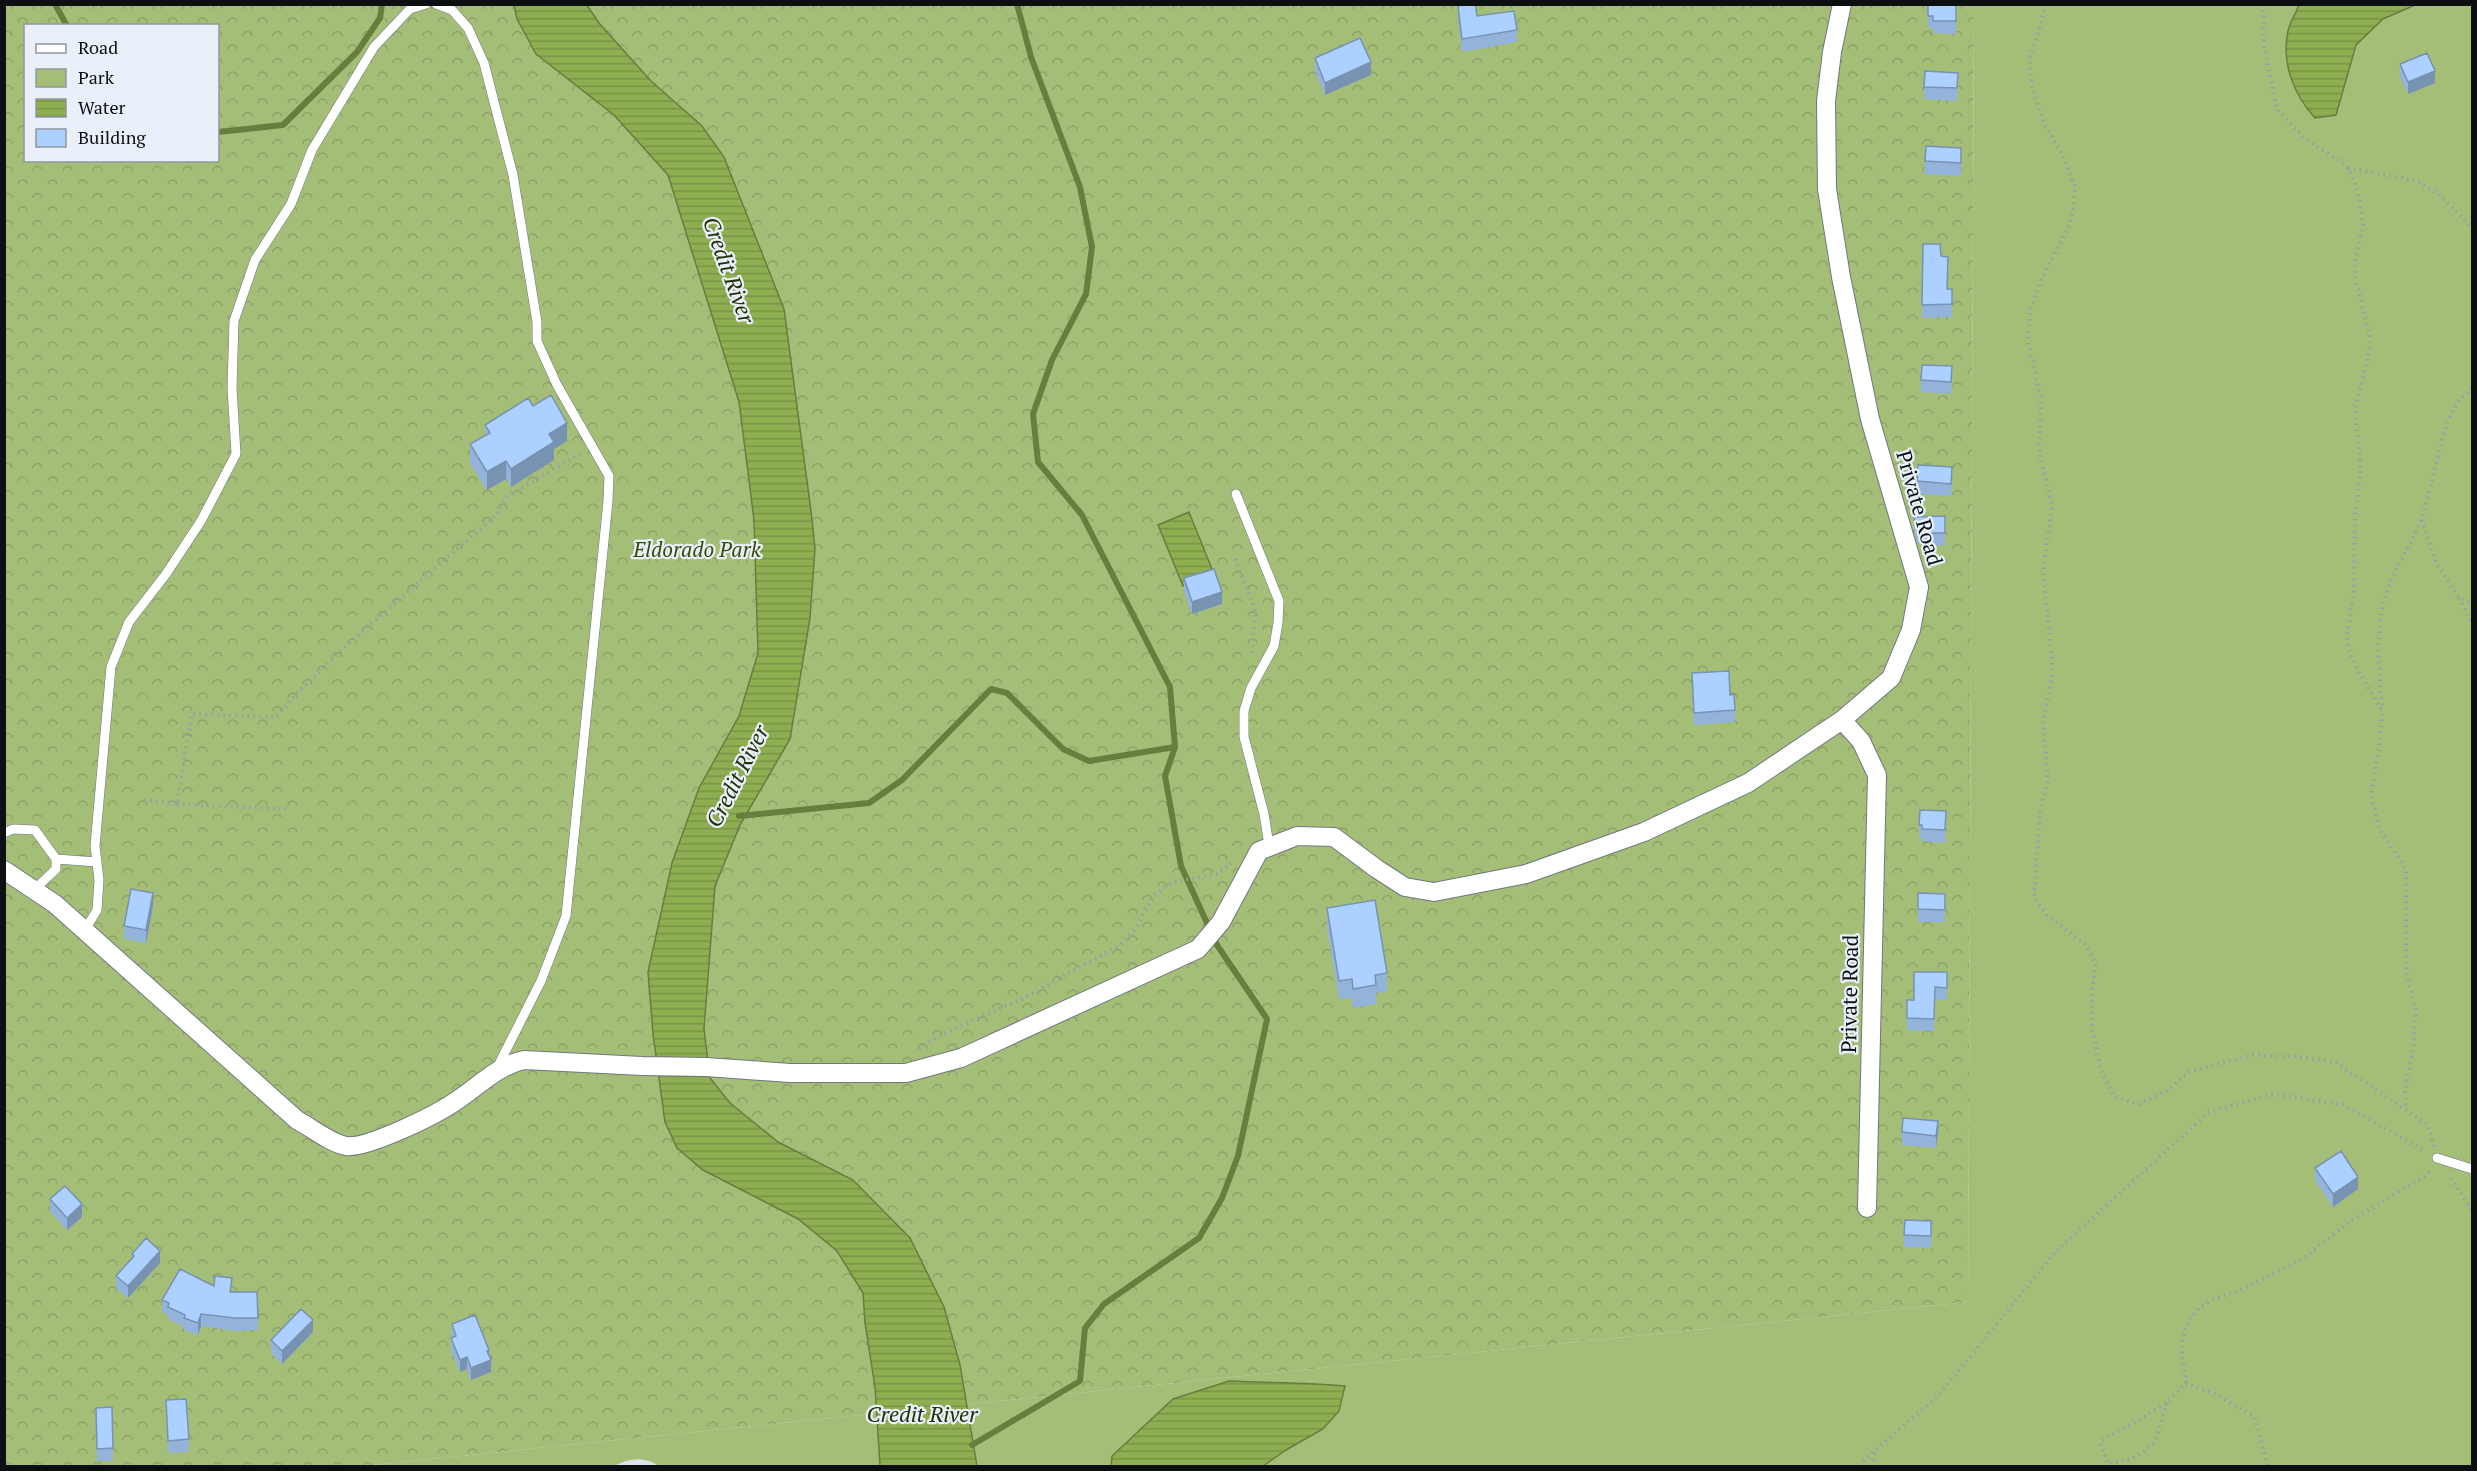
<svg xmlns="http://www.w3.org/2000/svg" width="2477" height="1471" font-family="'PT Serif',serif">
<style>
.green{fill:#a4be78}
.forest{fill:url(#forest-crowns);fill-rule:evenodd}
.water{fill:url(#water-rules);stroke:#677e3e;stroke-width:1.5}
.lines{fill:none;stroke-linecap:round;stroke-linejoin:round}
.stream{stroke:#677e3e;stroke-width:6}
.service-casing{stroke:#71777f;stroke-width:10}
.minor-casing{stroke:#71777f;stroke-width:20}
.path{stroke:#999fa6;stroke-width:4;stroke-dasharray:1.5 4.5;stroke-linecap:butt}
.service{stroke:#fff;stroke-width:9}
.minor{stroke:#fff;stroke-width:18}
.wall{fill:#94b3db}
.shaded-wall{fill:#7892b2}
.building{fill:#acd0ff;stroke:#7892b2;stroke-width:1.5}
.labels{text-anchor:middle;stroke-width:4.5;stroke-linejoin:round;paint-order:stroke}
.street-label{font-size:21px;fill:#0c0f12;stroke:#e9f0f9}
.park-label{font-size:21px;font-style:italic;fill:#384c05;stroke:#e9f0f9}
.water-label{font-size:22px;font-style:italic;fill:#243008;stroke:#e9f0f9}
</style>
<defs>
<pattern id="forest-crowns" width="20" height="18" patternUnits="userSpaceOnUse" patternTransform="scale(1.5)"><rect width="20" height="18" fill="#a4be78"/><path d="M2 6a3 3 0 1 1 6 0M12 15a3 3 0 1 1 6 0" fill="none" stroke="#8ca267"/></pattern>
<pattern id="water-rules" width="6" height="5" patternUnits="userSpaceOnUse" patternTransform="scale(1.5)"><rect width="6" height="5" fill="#8eae51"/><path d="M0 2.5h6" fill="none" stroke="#799446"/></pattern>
</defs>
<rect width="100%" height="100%" fill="#dce3ec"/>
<path class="green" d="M1974,5H2472V1466H659C644,1456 629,1458 614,1466H362L1968,1302Z"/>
<path class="forest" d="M4,5H1974L1968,1302L362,1466H5ZM26,26H218V160H26Z"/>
<path class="water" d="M514,5H587L599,23L651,81L702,126L724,157L784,309L811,511L815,548L810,618L790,739L740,825L715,886L704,1029L710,1078L730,1103L778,1142L853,1180L910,1238L944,1307L960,1365L977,1466H880L875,1387L865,1323L863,1293L837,1251L798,1219L703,1170L677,1148L665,1122L653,1034L648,972L672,863L699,788L739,716L758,653L754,520L739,402L668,175L614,115L536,54L517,19Z
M2299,5H2415L2383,19L2356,45L2336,115L2315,118C2294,95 2281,63 2288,31C2290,22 2296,13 2299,5Z
M1189,512L1214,574L1183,586L1158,525Z
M1229,1381C1268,1383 1307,1382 1345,1386L1339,1411L1323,1429L1286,1450L1263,1466H1111L1112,1456L1173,1399Z"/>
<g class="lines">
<path class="stream" d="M55,4L67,26
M218,132L283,125L357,52L380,18L382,4
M739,816L869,803L902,780L991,689L1007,693L1063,749L1089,761L1175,747
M972,1445L1080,1381L1085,1328L1104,1304L1199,1238L1222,1198L1238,1156L1267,1019L1217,945L1181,866L1165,776L1175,747L1170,687L1082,515L1038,462L1033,414L1052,360L1086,294L1092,247L1080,187L1031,57L1017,4"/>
<g class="service-casing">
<path id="service" d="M436,4L452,10L468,28L484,63L513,175L537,322V341L557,385L609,476L608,501L566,916L541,981L497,1068
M1236,494L1279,601L1278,623L1274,646L1251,688L1244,711V737L1264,814L1269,845
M4,833L13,829L35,830L56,859V869L34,890
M56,859L97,862
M85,930L97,910L99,880L95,846L111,667L129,622L166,574L201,521L236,454L232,388L234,321L255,260L291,204L312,150L374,47L410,9L426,4
M2437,1158L2472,1169"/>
</g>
<g class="minor-casing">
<path id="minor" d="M1842,720L1861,741L1877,775L1867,1208
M4,870L55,904L297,1120C312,1128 330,1143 346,1146C367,1149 435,1115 453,1103C477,1088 496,1066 524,1060L642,1066L706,1067L790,1073H906L961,1058L1198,949L1221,922L1259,851L1297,836L1334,837L1377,869L1405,887L1434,892L1526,874L1644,832L1748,783L1842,720L1891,678L1911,630L1919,587L1870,419L1841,277L1827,189L1826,101L1832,52L1842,4"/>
</g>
<path class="path" d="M2045,4L2041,24L2030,58L2032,89L2045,125L2063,156L2075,187L2074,208L2068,228L2042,278L2030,311L2028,341L2041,398L2039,451L2052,506L2043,572L2053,671L2043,723L2048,780L2040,811L2034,898L2047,915L2086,945L2096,964L2092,992V1026L2101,1071L2115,1097L2139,1104L2168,1090L2188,1072L2220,1063L2254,1055L2300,1057L2335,1062L2428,1125L2434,1147
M2263,4L2264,46L2277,110L2304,138L2341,162L2348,168L2354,180L2361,208L2363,225L2355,259V277L2370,337L2368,359L2355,408L2361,470L2355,517L2354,589L2347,638L2348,648L2359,672L2382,711L2379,748L2371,795L2379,828L2406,869V970L2416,1012L2413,1050L2405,1091L2406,1108
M2348,168L2418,181L2440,195L2472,227
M2472,388L2457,403L2446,425L2422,519L2430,546L2438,566L2459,598L2472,604
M1235,559L1255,609L1252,656
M2459,598L2472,624
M2382,705C2378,670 2375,621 2388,588C2397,564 2412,543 2421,520
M144,800L177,804L192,714L276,717L293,697L347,645L497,514L508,496L581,453
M177,804L287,809
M919,1049L942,1034L1022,999L1120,945L1135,929L1153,897L1164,887L1177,881L1218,874L1231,863
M2451,1178L2472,1211
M2186,1383L2181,1345L2188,1322L2199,1308L2211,1300L2246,1288L2305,1257L2352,1220L2428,1174L2431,1168
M2167,1403L2155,1441L2137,1457L2108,1464L2100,1442L2167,1403L2186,1383L2213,1393L2254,1416L2268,1466
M1859,1466L1875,1450L1939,1395L2056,1251L2209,1112L2273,1094L2344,1105L2425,1151
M1872,1466L1875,1451"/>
<use href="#service" class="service"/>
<use href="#minor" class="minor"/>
</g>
<path class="wall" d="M1928,4H1956V34L1933,33V28H1928Z
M1458,6L1477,16L1517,30V42L1462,52L1458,18Z
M1315,58L1371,75L1325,95L1315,71Z
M2400,64L2435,83L2408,94L2400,77Z
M1958,86L1957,101L1924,99V87Z
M1961,160V176L1925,174V161Z
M1923,244L1947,289H1952V317L1922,318Z
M1952,379L1951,394L1921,392V380Z
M533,406L567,441L554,449V460L511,487L506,479L487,490L470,463V444L485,436V425Z
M1952,480L1951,496L1917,494V481Z
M1914,517L1945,533V545L1922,546V544H1918L1914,529Z
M1184,578L1222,604L1192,614L1184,591Z
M1692,673L1730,695L1735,710V722L1694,725Z
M1920,810L1946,824L1945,843L1922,841V838H1919Z
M1918,893L1945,894V922H1918Z
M153,906L146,943L124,939V926Z
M1327,908L1387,973V992L1376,993V1004L1353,1008L1352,998L1339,999L1327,927Z
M1947,972V1000H1935L1934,1031L1907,1030V1000H1914Z
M1902,1132L1938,1133L1936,1148L1902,1145Z
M2315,1168L2358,1189L2333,1207L2315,1181Z
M50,1199L82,1217L67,1230L50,1211Z
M1931,1221V1248L1904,1247V1235Z
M132,1254L160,1263L128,1298L116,1288V1276L132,1259Z
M214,1286L232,1292H257L258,1330L235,1331L201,1326L198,1335L184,1330V1327L168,1319V1315L162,1312V1300Z
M452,1324L489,1356L491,1372L471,1380L467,1369L460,1372L451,1350Z
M313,1332L282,1364L271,1353V1340Z
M166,1400L189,1439V1452L168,1453Z
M112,1407L113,1461H97L96,1408Z"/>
<path class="shaded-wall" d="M1371,62V75L1325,95V83Z
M2435,71V83L2408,94V82Z
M567,423V441L554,449V460L511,487V469L549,434Z
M506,461V479L487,490V472Z
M1222,592V604L1192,614V602Z
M153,893V906L146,943V930Z
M1938,1121V1133L1936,1148V1136Z
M2358,1177V1189L2333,1207V1194Z
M82,1204V1217L67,1230V1218Z
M160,1251V1263L128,1298V1286Z
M201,1314V1326L198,1335V1323Z
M313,1320V1332L282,1364V1351Z
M489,1350V1360H491V1372L471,1380V1368L487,1351Z
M467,1357V1369L460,1372V1360Z"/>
<path class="building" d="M1469,4H1475L1477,16L1514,11L1517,30L1462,39L1458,6Z
M1928,4H1956V21H1933V16H1928Z
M1360,38L1371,62L1325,83L1315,58Z
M2427,53L2435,71L2408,82L2400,64Z
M1925,71L1958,73L1957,88L1924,87Z
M1926,146L1961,148V163L1925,161Z
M1923,244H1940L1941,256L1948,257L1947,289H1952V304L1922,305Z
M1922,365L1952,366L1951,382L1921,380Z
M551,395L567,423L549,434L554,442L511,469L506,461L487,472L470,444L490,433L485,425L528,398L533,406Z
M1918,465L1952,467L1951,484L1917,481Z
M1945,516V533H1922V531H1918L1914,517Z
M1214,569L1222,592L1192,602L1184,578Z
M1729,671L1730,695L1734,694L1735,710L1694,713L1692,673Z
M1920,810L1946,811L1945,830L1922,829V825H1919Z
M131,889L153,893L146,930L124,926Z
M1918,893L1945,894V910L1918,909Z
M1375,900L1387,973L1375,975L1376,985L1353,989L1352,979L1339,981L1327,908Z
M1914,972H1947V988L1935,987L1934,1019L1907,1018V1000H1914Z
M1903,1118L1938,1121L1936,1136L1902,1132Z
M2341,1151L2358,1177L2333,1194L2315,1168Z
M65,1186L82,1204L67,1218L50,1199Z
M1905,1220L1931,1221V1236L1904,1235Z
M146,1238L160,1251L128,1286L116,1276L134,1256L132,1254Z
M180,1269L214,1286L215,1276L232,1278L230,1292H257L258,1318H235L201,1314L198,1323L184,1318L185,1315L168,1307L169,1303L162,1300Z
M301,1309L313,1320L282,1351L271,1340Z
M475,1315L489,1350L487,1351L491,1360L471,1368L467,1357L460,1360L451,1338L456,1336L452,1324Z
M186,1399L189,1439L168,1441L166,1400Z
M112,1407L113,1448L97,1449L96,1408Z"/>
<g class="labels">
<g class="street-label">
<text transform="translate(1919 508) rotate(74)" y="7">Private Road</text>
<text transform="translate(1850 994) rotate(-89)" y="7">Private Road</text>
</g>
<g class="park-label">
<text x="697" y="557">Eldorado Park</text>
</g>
<g class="water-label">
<text transform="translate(729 270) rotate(70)" y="8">Credit River</text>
<text transform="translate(737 776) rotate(-63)" y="8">Credit River</text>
<text x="922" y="1422">Credit River</text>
</g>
</g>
<rect width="2477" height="1471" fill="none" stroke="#0c0f12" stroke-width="12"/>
<rect x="24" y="24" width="195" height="138" fill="#e9f0f9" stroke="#91969d" stroke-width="1.5"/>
<rect x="36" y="44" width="30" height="9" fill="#ffffff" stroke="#91969d" stroke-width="1.5"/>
<text x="78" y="54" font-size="18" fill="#0c0f12">Road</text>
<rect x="36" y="69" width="30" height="18" fill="#a4be78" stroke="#91969d" stroke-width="1.5"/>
<text x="78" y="84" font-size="18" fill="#0c0f12">Park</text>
<rect x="36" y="99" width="30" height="18" fill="url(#water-rules)" stroke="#91969d" stroke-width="1.5"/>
<text x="78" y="114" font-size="18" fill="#0c0f12">Water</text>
<rect x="36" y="129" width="30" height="18" fill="#acd0ff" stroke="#91969d" stroke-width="1.5"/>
<text x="78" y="144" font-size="18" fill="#0c0f12">Building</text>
</svg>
